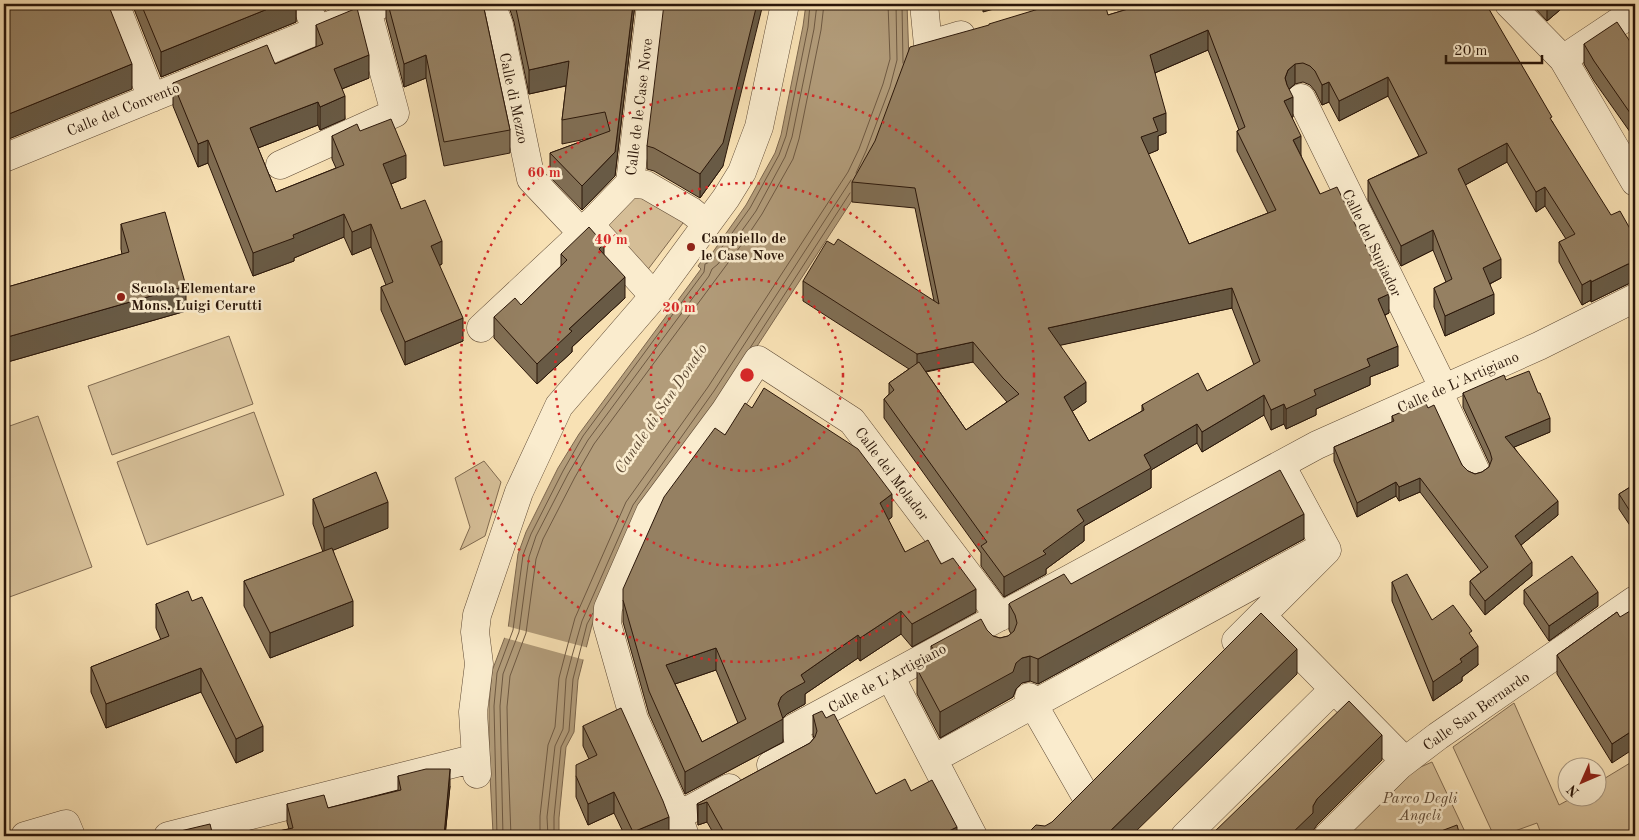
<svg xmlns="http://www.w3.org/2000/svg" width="1639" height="840" font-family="'Old Standard TT',serif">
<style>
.green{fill:#d5be97;stroke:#806a50}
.water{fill:#b29c7a;stroke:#7c664d}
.pier{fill:#f8e1b4}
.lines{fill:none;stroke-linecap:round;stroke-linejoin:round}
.shore{stroke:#6e5942;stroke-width:1}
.street-casing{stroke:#5e4934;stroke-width:29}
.street{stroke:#faecce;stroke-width:28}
.wall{fill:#806e54;stroke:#2a1609;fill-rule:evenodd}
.shaded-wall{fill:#685a45;stroke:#2a1609}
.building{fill:#958062;stroke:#2a1609;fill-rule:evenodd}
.ring{fill:none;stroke:#d62828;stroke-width:2.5;stroke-dasharray:2.5 5}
.poi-dot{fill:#8f2418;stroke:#faecce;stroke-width:2}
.labels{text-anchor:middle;stroke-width:5;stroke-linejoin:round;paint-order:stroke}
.street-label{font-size:15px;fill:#2a1609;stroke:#faecce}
.poi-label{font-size:15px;font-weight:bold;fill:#2a1609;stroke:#faecce;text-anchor:start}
.park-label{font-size:15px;font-style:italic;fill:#5d4834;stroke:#faecce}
.water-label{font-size:16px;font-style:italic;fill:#604c36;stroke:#faecce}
.centre{fill:#d62828;stroke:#faecce;stroke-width:2.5}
.ring-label{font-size:15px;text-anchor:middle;font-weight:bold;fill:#d62828;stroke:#faecce;stroke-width:5;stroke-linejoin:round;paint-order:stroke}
</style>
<rect width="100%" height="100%" fill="#f8e1b4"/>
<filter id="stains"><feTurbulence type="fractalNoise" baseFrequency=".004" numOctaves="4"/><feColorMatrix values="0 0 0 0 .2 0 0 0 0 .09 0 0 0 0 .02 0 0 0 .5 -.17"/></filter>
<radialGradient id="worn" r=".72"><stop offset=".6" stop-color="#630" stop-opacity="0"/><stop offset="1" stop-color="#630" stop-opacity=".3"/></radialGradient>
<path class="green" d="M643,189L689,215L643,276L602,231Z
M229,336L253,404L112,455L88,386Z
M254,412L284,495L147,545L117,462Z
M38,416L92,567L4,599V428Z
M484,461L501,482L485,536L460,550L470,527L455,478Z
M1514,703L1559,805L1572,798H1596L1597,783L1635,760V836H1542L1537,823L1501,836H1494L1453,747Z
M1432,762L1466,834L1462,836H1348L1416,769Z"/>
<path class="water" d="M806,4H907L909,61L868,176L724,397L602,605L592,625L578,680L574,732L566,747L559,818V836H491L493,833L489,756V706L492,671L508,629L518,554L526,532L558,468L579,434L701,269L698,266L705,256L708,259L746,205L775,153L781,135L803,26Z"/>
<path class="pier" d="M506,626L589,648L585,660L502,637Z"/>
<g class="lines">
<path class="shore" d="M902,4L903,63
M856,173L866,151L890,87L897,60L896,4
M750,348L850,193
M497,836L494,706L497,673L513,630L523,555L531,534L563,471L583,436L704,272L705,264L712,261L750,208L779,155L786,136L808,27L810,4
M503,836L500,706L503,674L519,632L529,557L536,536L568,474L588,440L709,276L712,269L718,264L756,211L785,157L792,137L814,29L817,4
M511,836L508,756L507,707L510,676L526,633L536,559L543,539L575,477L594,444L742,244L762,214L793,159L799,139L821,30L824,4
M540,836V816L548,745L555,727L559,678L565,655L575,618L626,502L708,387L848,172L859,149L883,84L890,59L888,4
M548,836L547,817L555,746L563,729L566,679L572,656L582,621L633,505L714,391L851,180
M554,836V817L561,747L569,731L573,679L587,624L593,613"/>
<g class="street-casing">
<path id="street" d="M115,4L152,98
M306,4L317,31
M491,4L499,25L531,179L582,233
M924,4L928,45L961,35
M1509,4L1563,59L1635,182
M1563,59L1635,11
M1301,98L1444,389
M4,158L382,4
M280,165L395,113L367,10
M630,183L646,185L691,211L707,224
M592,222L598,234L654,296
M481,328L573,242L630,183L651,4
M1438,391L1476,472
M1271,625L1405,761
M1236,641L1327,550L1281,465
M890,676L973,836
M1029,697L1084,793
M933,759L1315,551
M771,765L802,749L794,728L1317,445L1539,346L1635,298
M477,774L473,712L479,664L475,632L477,615L519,492L559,406L654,296L726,198L742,172L759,127L785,4
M678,816L729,788
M25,836L66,824L71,836
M168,836L476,758
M685,836L678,816L634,719L607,624L608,608L650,512L725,411L758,360L852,421L1000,617
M1185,836L1334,689
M1328,836L1400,765L1438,736L1635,600"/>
</g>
<use href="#street" class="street"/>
</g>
<path class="wall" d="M132,4H296V22L161,77Z
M323,4H341L325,10Z
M386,4H483L510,130V153L444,166L426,78L404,87L386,19Z
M508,4H635L615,176L582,210L550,177V153L591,138L562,144V120L566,86L529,94L514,22Z
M1531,4H1567L1547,21Z
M1138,6L1552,121L1628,284L1591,302V300L1582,305L1559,262V242L1566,239L1545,206L1536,212L1507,162L1465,185L1501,278L1490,284L1494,314L1445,336L1434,307V288L1446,282L1433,250L1401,266L1368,200V180L1419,156L1388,96L1339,121L1329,102L1322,105L1315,91L1310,85L1303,82L1295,84L1289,89L1293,117L1292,118L1301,156L1320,194L1389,313L1385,315L1398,366L1370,377V385L1316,409V415L1286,429L1284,424L1271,430L1264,415L1202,452L1197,443L1151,470V488L1084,526V541L1046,569V574L1004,597L981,566V553L884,418V399L889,394V383L909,369L803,301V281L934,301L915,208L852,202V182L1108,15ZM1208,50L1239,130L1237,131V151L1268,213L1189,244L1148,154L1158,150V136L1166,133L1155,73ZM1232,308L1254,365L1207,391L1142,405V411L1089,441L1072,411L1086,402L1060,345ZM973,362L1007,402L966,430L926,372Z
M704,9L723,166L700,198L654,171L647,169V146Z
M316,25L369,78L342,89L345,119L320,130L318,125L258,148L276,192L336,168L332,159V136L360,131L406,178L391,184L401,209L442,264L439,266L463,341L405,365L381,310V287L386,285L371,247L352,255L344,237L294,258V261L253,276L208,163L198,167L173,106V83L275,64L316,47Z
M1584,44L1635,49V139L1594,81L1584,64Z
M121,224L186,311L4,363V288L122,254L121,249Z
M561,254L604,255L625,298L572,347V352L537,384L494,338V317L521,305L561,266Z
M1506,380L1550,432L1514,447L1558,515L1521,545L1532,576L1485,615L1470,595V581L1481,572L1420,492L1399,501L1396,496L1357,517L1334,461V447L1392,422V416L1428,408L1462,465L1468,471L1475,474L1482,472L1489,467L1490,465L1463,407V393Z
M1635,484V533L1619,509V494Z
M313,499L388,528L333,550L353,626L270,658L244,606V581L323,552L313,524Z
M892,517L888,520L905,552L941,564L976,612L912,647L901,634L860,661L858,658L805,694V704L787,714L782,718L783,742L685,794L649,714L623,622V600ZM716,670L738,723L702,742L675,684Z
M1304,539L1038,684L1030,681L1022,683L1016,689L1013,697L940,738L917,694V669L931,661V646L987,630L993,636L1000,638L1008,636L1011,634L1009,630V604L1071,584Z
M1392,582L1432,620L1472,637L1478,665L1462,677V681L1433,701L1392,601Z
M1524,590L1598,606L1549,641L1524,604Z
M192,601L263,751L236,763L201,692L106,728L91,692V667L161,640L156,628V604Z
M1617,612L1612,763L1557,674V655Z
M813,715L876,794L911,791L957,836H715L707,822L698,825L697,804L810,743L814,738L813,735Z
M583,726L669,836H625L614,813L588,825L576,797V776L589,759L583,746Z
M398,776L450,786L445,836H255L289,829L287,822V804L328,808L398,790Z"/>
<path class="shaded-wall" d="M280,4H296V22L161,77V52Z
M325,4H341L325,10Z
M633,4H635L615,176L582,210V186L615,152Z
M757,4H763L723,166L700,198V174Z
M983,4H1012L983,12Z
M1547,4H1567L1547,21Z
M1208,30V50L1150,75V55Z
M369,55V78L334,92V69Z
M426,55V78L404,87V64Z
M569,61V85L529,94V70Z
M132,64V89L4,141V116Z
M1295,64V84L1288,90L1285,78L1288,70Z
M1388,77V96L1339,121V101Z
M1329,82V102L1322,105V85Z
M345,96V119L320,130V107Z
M1293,97V117L1284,121V101Z
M318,102V125L250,151V128Z
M1166,113V133L1158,136V150L1141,157V137L1153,118Z
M1301,136V156L1293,140Z
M208,140V163L198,167V144Z
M1507,143V162L1458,189V169Z
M406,155V178L383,187V164Z
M1545,187V206L1536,212V192Z
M344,214V237L294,258V261L253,276V253L293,235Z
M371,224V247L352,255V232Z
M1433,230V250L1401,266V246Z
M442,241V264L431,269V246Z
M604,244V264L599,249Z
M1501,259V278L1483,287V268Z
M1635,263V282L1628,284L1591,302V282L1628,264Z
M625,277V298L572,347V352L537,384V364L569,329Z
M1591,280V300L1582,305V285Z
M186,286V311L4,363V338Z
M1232,288V308L1048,348V328Z
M1389,294V313L1378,318V299Z
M1494,294V314L1445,336V316Z
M463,318V341L405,365V342Z
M973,342V362L917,373V354Z
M1398,346V366L1370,377V385L1316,409V415L1286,429V409L1314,390L1367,359Z
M1086,382V402L1064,417V397Z
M1264,395V415L1202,452V432Z
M1284,404V424L1271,430V410Z
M1550,418V432L1505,451V437Z
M1197,424V443L1151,470V488L1084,526V541L1046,569V574L1004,597V577L1043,551L1077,510L1144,455Z
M1420,478V492L1399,501V487Z
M1396,482V496L1357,517V503Z
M892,494V517L880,526V503Z
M1558,501V515L1515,550V536Z
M388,502V528L324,554V528Z
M1304,514V539L1038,684V659Z
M1532,562V576L1485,615V601Z
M976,589V612L912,647V624Z
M1598,592V606L1549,641V626Z
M353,601V626L270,658V633Z
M901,611V634L860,661V638Z
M858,635V658L805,694V704L787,714L781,720L783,719V742L685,794V772L778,704L781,697L801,675Z
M1478,646V665L1462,677V681L1433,701V682L1460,659Z
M716,648V670L666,687V665Z
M1297,649V674L1131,836H1105Z
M1030,656V681L1022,683L1016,689L1013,697L940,738V712L1022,658Z
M201,668V692L106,728V704Z
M263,726V751L236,763V739Z
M1635,729V748L1612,763V744Z
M1382,735V760L1317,825L1313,831V836H1289L1313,806L1317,799Z
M450,769V786L445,836H444Z
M614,792V813L588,825V804Z
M707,802V822L698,825V805Z
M669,817V836H633V832Z
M957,827V836H939Z"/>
<path class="building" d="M4,4H108L132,64L4,116Z
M141,4H280L161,52Z
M388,4H483L510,130L444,142L426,55L404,64Z
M515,4H633L615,152L582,186L550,153L610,131L605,112L562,120L569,61L529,70Z
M664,4H681L704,9L705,4H757L723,143L700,174L654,148L647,146Z
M1055,4H1105L1108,15L1138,6L1143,4H1486L1552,117L1550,118L1611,215L1620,211L1633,234L1635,233V263L1628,264L1591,282V280L1582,285L1559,242L1575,234L1545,187L1536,192L1507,143L1458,169L1501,259L1483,268L1494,294L1445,316L1434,288L1452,279L1433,230L1401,246L1368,180L1427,153L1388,77L1339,101L1329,82L1322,85L1315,71L1310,66L1303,63L1295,64L1288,70L1285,78L1287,85L1293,97L1284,101L1301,136L1293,140L1320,194L1337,187L1389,294L1378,299L1398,346L1367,359L1370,366L1314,390L1316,395L1286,409L1284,404L1271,410L1264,395L1202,432L1197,424L1144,455L1151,468L1077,510L1084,521L1043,551L1046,554L1004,577L981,546L987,542L884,399L894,390L889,383L919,362L966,430L1019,394L1003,378L973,342L917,354L803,281L827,241L834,245L838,239L939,304L915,188L852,182L875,141L910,47L989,25V24ZM1208,30L1245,127L1237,131L1276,210L1189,244L1141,137L1158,131L1153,118L1166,113L1150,55ZM1232,288L1260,361L1207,391L1198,373L1142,405L1144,410L1089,441L1064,397L1086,382L1048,328Z
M357,8L369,55L334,69L345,96L320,107L318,102L250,128L276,192L344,165L332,136L357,124L360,131L391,119L406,155L383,164L401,209L425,200L442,241L431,246L463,318L405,342L381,287L393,282L371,224L352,232L344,214L293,235L294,238L253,253L208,140L198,144L173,83L267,45L275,64L323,44L316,25Z
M1617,22L1635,49V120L1594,61L1584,44Z
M165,212L186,286L4,338V288L129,252L121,224Z
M589,227L604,244L599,249L625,277L569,329L572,331L537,364L494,317L515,298L521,305L567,260L561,254Z
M1529,371L1538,393H1540L1550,418L1505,437L1558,501L1515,536L1532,562L1485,601L1470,581L1488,567L1420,478L1399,487L1396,482L1357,503L1334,447L1394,421L1392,416L1425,402L1428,408L1434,405L1462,465L1468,471L1475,474L1482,472L1489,467L1492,459L1490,452L1463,393L1504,375L1506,380Z
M764,388L858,449L892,494L880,503L905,552L928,540L941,564L953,558L976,589L912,624L901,611L860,638L858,635L801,675L805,682L787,692L781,697L778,704L783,719L685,772L649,691L623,600V589L664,497L715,428L725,435L745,403L752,408ZM716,648L746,719L702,742L666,665Z
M1280,470L1304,514L1038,659L1030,656L1022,658L1016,663L1013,672L940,712L917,669L940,657L931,646L981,619L987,630L993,636L1000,638L1008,636L1014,631L1017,623L1015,615L1009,604L1010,603L1064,574L1071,584Z
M376,472L388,502L324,528L313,499Z
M1635,484V519L1619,494Z
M332,548L353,601L270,633L244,581Z
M1572,556L1598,592L1549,626L1524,590Z
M1407,574L1432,620L1453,605L1472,631L1469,633L1478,646L1460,659L1462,662L1433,682L1392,582Z
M188,591L192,601L202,597L263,726L236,739L201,668L106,704L91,667L169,636L156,604Z
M1635,608V729L1612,744L1557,655L1617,612L1620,617Z
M1261,613L1297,649L1105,836H1025L1036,825L1045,826L1052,822Z
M1349,701L1382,735L1317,799L1313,806V813L1289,836H1210Z
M621,708L663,801L669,817L633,832L614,792L588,804L576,776V765L597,755L583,726Z
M822,711L826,718L834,714L876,794L905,779L911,791L932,780L957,827L939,836H726L707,802L698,805L697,804L810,743L815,737L817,731L813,715Z
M426,769H450L444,836H255L293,828L287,804L324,795L328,808L401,790L398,776Z
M210,824L213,836H165L164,833H172Z
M1457,825L1460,836H1428Z"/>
<g class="ring">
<circle cx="747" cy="375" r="96"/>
<circle cx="747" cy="375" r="192"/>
<circle cx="747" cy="375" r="287"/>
</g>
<g class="poi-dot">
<circle cx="691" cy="247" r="5"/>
<circle cx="121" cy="297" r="5"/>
</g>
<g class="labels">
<g class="street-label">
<text transform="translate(514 98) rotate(78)" y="5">Calle di Mezzo</text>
<text transform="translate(639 107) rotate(-83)" y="5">Calle de le Case Nove</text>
<text transform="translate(123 109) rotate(-22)" y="5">Calle del Convento</text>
<text transform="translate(1372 243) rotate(64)" y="5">Calle del Supiador</text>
<text transform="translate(1458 382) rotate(-24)" y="5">Calle de L'Artigiano</text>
<text transform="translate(892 474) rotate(53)" y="5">Calle del Molador</text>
<text transform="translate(887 678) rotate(-28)" y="5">Calle de L'Artigiano</text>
<text transform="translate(1476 711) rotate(-35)" y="5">Calle San Bernardo</text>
</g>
<g class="poi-label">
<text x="701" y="243">Campiello de<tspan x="701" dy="17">le Case Nove</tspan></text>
<text x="131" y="293">Scuola Elementare<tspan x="131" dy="17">Mons. Luigi Cerutti</tspan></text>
</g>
<g class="park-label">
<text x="1420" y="803">Parco Degli<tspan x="1420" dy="17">Angeli</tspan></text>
</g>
<g class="water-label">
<text transform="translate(660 408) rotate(-56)" y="6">Canale di San Donato</text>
</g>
</g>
<circle cx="747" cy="375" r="8" class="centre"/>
<g class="ring-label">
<text x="544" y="177">60 m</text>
<text x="611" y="244">40 m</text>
<text x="679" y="312">20 m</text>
</g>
<rect width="1639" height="840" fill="none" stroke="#f8e1b4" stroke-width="20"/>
<rect x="5" y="5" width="1629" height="830" fill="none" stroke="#2a1609" stroke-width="2.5"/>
<rect x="10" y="10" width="1619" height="820" fill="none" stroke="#2a1609"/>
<g transform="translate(1582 782) rotate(225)"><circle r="24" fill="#faecce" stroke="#a7967f"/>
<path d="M0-4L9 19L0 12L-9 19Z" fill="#8f2418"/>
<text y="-8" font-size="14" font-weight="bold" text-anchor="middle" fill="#2a1609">N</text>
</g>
<path d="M1446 55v8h96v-8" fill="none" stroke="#2a1609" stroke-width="2.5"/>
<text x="1454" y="55" font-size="15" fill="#2a1609" stroke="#faecce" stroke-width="4" paint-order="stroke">20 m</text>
<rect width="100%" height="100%" filter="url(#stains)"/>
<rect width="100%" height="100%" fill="url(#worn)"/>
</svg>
